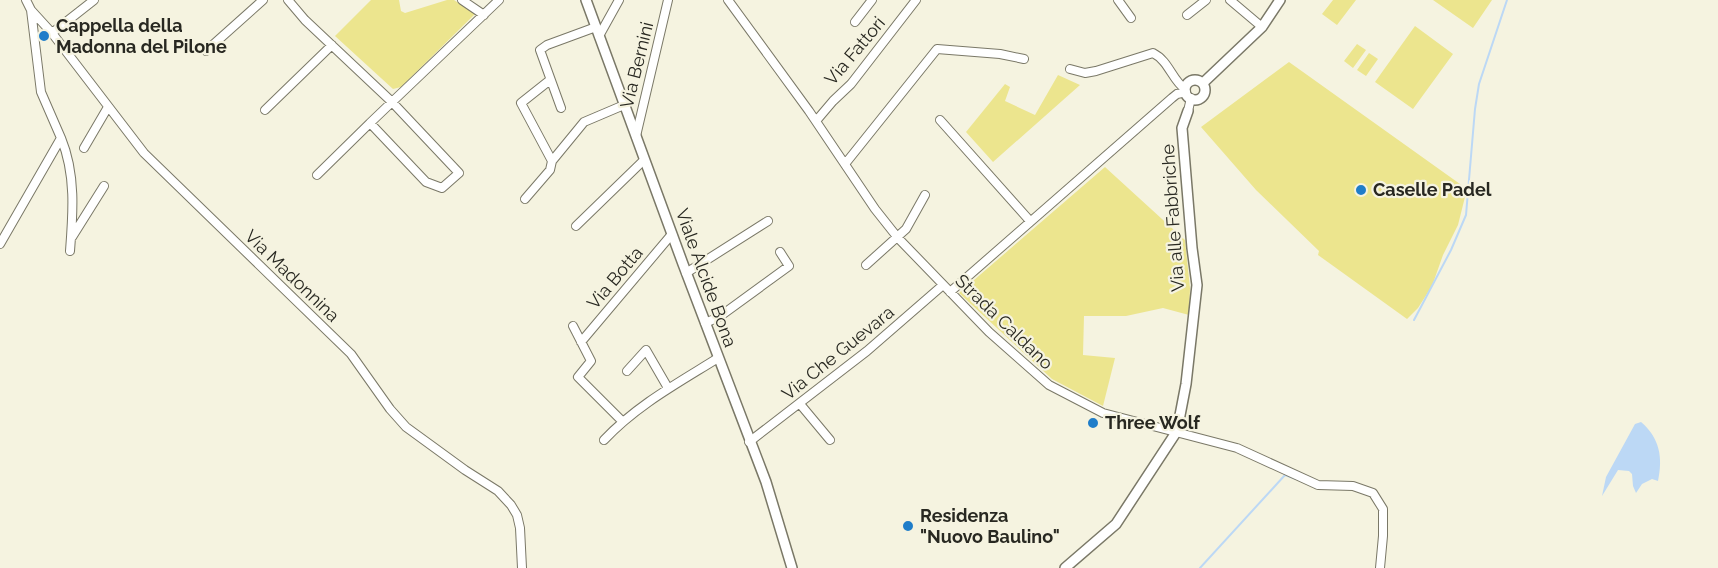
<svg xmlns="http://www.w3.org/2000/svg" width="1718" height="568" font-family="Raleway,sans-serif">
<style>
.green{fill:#ece58e}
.water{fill:#bcd8f5}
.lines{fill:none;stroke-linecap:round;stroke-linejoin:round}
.stream{stroke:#bcd8f5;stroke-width:2}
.minor-casing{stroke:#7a7867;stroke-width:10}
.tertiary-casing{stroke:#7a7867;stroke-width:12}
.minor{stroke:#fff;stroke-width:8}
.tertiary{stroke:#fff;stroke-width:9}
.poi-dot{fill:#1f7dc9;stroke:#f5f3e0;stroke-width:2}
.labels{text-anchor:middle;stroke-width:4.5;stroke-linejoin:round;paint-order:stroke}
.poi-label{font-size:18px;font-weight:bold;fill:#282821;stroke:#f5f3e0;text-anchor:start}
.street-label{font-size:18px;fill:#282821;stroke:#f5f3e0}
</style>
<rect width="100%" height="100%" fill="#f5f3e0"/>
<path class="green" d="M371,0H399L401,11L405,13L447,0H454L475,14L401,87L393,89L335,36Z
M1333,0H1356L1337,25L1322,14Z
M1433,0H1492L1473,28Z
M1415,26L1453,54L1413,109L1375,82Z
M1357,44L1366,50L1353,68L1344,61Z
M1369,53L1378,59L1366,76L1357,70Z
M1289,62L1467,189L1458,225L1443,255L1432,286L1418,308L1407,319L1318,255L1319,251L1256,190L1201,127Z
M1058,75L1080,85L993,162L966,132L1005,84L1010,87L1005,101L1035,115Z
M1105,167L1185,240L1190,288L1189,315L1163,308L1126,316H1084L1083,355L1115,358L1103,406L1052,379L959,293Z"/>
<path class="water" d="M1641,422C1660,438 1663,458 1658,481L1652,479L1642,484L1636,493L1633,486L1632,474L1629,471L1618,470L1602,496L1606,477L1635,424Z"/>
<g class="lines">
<path class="stream" d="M1414,320L1451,250L1466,215L1475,109L1479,84L1507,0
M1200,568L1285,475L1296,479"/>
<g class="minor-casing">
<path id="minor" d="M26,0L31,10L52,33L144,153L351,354L390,409L406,427L465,470L498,491L511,505L517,515L520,528L522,568
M288,0L305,20L392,102L499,0
M462,0L484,15
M728,0L809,111L875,209L898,238L989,332L1049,385L1103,413L1237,448L1318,485L1353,486L1373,493L1383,509V536L1380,568
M1118,0L1131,18
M1230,0L1262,27
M1187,15L1206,0
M855,22L872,0
M52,33L94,0
M599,36L619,0
M206,51L263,0
M1070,69L1085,73L1096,71L1153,53C1169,61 1172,80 1185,89
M550,80L521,103L552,161
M392,102L459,173L442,188L426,182L370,123Z
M561,108L540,50L547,45L596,27
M265,110L332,45
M1188,111L1191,98
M940,120L1030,221
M816,121L833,101L851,84L916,0
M636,136L668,0
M61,138C76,174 73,213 70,251
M84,148L108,107
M845,164L937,49L1000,54L1024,59
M317,175L370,123
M525,199L550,170L552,161L584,122L624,105
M576,226L644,160
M72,237L104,186
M0,244L61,138L41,92L31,10
M866,265L906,229L925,195
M686,273L768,221
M950,292L1172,98L1177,94L1186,92
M705,323L719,317L789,266L780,252
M573,326L591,361L578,377L622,421
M581,342L672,234
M627,371L646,350L668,388
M800,404L830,440
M604,440C637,405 678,383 718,358
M749,442L867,351L943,285"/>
</g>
<g class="tertiary-casing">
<path id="tertiary" d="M586,0L683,264L766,482L792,568
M1185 90a10 10 0 1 1 20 0a10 10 0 1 1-20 0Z
M1203,83L1262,27L1280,0
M1065,568L1116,524L1177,431L1186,384L1197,285L1192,248L1182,128L1188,111"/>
</g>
<use href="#minor" class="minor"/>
<use href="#tertiary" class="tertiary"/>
</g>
<g class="poi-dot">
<circle cx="44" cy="36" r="6"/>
<circle cx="1361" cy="190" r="6"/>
<circle cx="1093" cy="423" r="6"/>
<circle cx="908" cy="526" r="6"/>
</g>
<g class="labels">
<g class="poi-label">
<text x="56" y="32">Cappella della<tspan x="56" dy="21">Madonna del Pilone</tspan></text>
<text x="1373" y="196">Caselle Padel</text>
<text x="1105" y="429">Three Wolf</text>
<text x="920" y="522">Residenza<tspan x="920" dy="21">"Nuovo Baulino"</tspan></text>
</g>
<g class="street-label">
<text transform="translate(855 51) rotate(-50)" y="6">Via Fattori</text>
<text transform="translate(637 65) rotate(-76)" y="6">Via Bernini</text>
<text transform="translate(1173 218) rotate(-94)" y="6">Via alle Fabbriche</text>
<text transform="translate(292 276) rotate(44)" y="6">Via Madonnina</text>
<text transform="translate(615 278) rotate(-50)" y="6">Via Botta</text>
<text transform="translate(706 278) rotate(70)" y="6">Viale Alcide Bona</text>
<text transform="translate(1004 322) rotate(44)" y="6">Strada Caldano</text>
<text transform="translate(838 353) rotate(-39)" y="6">Via Che Guevara</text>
</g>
</g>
</svg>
